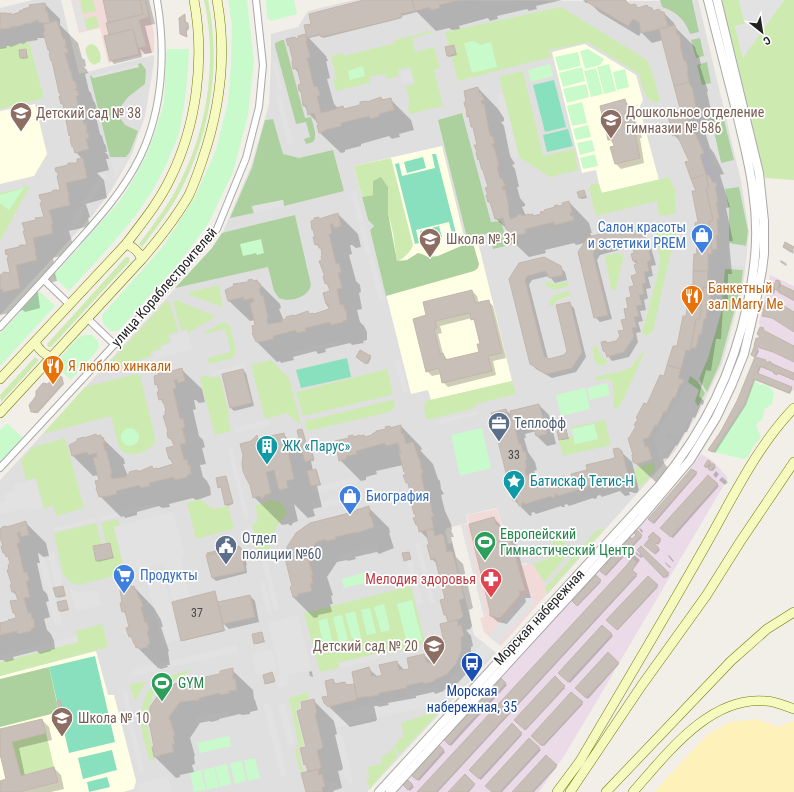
<svg xmlns="http://www.w3.org/2000/svg" width="794" height="792" font-family="'Roboto Condensed',sans-serif">
<style>
.residential{fill:#e0dfdf}
.commercial{fill:#f2dad9}
.industrial{fill:#ebdbe8}
.education{fill:#ffffe5}
.grass{fill:#cdebb0}
.forest{fill:#add19e}
.sand{fill:#fff1ba}
.park{fill:#c8facc}
.pitch{fill:#88e0be}
.parking{fill:#e2e2e2}
.plaza{fill:#dddde8}
.shadow{fill:#0003;fill-rule:evenodd}
.building{fill:#c7bfb8;stroke:#c4b6ab;fill-rule:evenodd}
.lines{fill:none;stroke-linecap:round;stroke-linejoin:round}
.minor-casing{stroke:#a9a9a9;stroke-width:8}
.tertiary-casing{stroke:#a9a9a9;stroke-width:10}
.secondary-casing{stroke:#707d05;stroke-width:10}
.minor{stroke:#fff;stroke-width:6}
.tertiary{stroke:#fff;stroke-width:8}
.secondary{stroke:#f7fabf;stroke-width:9}
.labels{text-anchor:middle;stroke-width:3.5;stroke-linejoin:round;paint-order:stroke}
.number-label{font-size:12px;fill:#4b4948}
.education-label{font-size:14px;fill:#785e54;stroke:#fff;text-anchor:start}
.shop-label{font-size:14px;fill:#366cbe;stroke:#fff;text-anchor:start}
.street-label{font-size:14px;fill:#222;stroke:#fff}
.food-label{font-size:14px;fill:#c56008;stroke:#fff;text-anchor:start}
.service-label{font-size:14px;fill:#4e5e75;stroke:#fff;text-anchor:start}
.culture-label{font-size:14px;fill:#0d838f;stroke:#fff;text-anchor:start}
.leisure-label{font-size:14px;fill:#27864d;stroke:#fff;text-anchor:start}
.health-label{font-size:14px;fill:#be3a42;stroke:#fff;text-anchor:end}
.transit-label{font-size:14px;fill:#164399;stroke:#fff}
</style>
<rect width="100%" height="100%" fill="#f2efe9"/>
<path class="residential" d="M33,0H61L79,74L154,55V63L145,116L132,154L111,191L92,216L0,315V8Z
M354,0L647,1L698,0L741,181L749,232L743,286L722,364L698,414L674,452L547,595L545,588L526,563L518,565L510,531L502,524L497,508L466,515L468,523L447,528L445,531L448,544L452,543L474,635L496,653L367,792H0V480L16,463L212,248L223,232L251,166L269,104L271,62V34L298,27L308,11Z"/>
<path class="commercial" d="M71,0H146L154,33V52L108,63L100,28L79,33Z
M497,509L502,526L509,533L518,565L533,564L543,580L547,594L501,646L484,632L480,618L484,617L461,525L469,524L467,515Z"/>
<path class="industrial" d="M770,275L794,286V390L789,393L754,379L745,404L713,452L708,450L721,431L737,401L752,365L754,357L751,355L760,327L759,323Z
M701,454L713,461L728,478L591,711L564,756L539,792H396L682,480Z"/>
<path class="education" d="M585,44L636,75L643,100L640,106V110L659,180L601,193L596,170L582,173L552,52Z
M35,104L47,154L34,176L0,184V111Z
M442,146L465,241L477,238L512,381L431,400L428,390L411,394L370,230L374,226L368,220L354,166Z
M96,651L108,695H114L136,781L134,789L123,792H0V676Z"/>
<path class="grass" d="M83,0H93L96,11L83,14L80,1Z
M204,0H208C221,62 211,130 183,186C172,208 157,227 142,247L139,244C153,225 167,207 178,186C207,132 218,60 204,0Z
M721,0H739L745,24L735,26L743,57L784,0H794V180L765,178Z
M561,7L647,60L653,75L660,101L656,103C644,99 642,85 639,74L588,42L549,50L551,57L458,81L445,32Z
M96,16L99,27L87,30L84,19Z
M431,31V33L412,38L415,52L434,47L440,68L434,70L443,106L409,114L408,107L410,105L406,86L415,84L410,67L398,70L399,76L386,79L385,74L369,77L370,83L336,91L333,79L336,78L331,56L343,53L344,56L396,43L395,40Z
M29,42L44,98L0,109V48Z
M92,44C99,46 102,55 100,62L94,65L89,61L85,50L88,45Z
M523,71L543,156L574,149L578,170L550,177L519,157L499,77Z
M391,158L413,245C411,252 404,258 397,262L393,233L388,213V187L373,195L362,197L354,166Z
M669,177L675,190L676,213L663,216L659,215L657,201L596,216L589,189L591,184H599L602,193Z
M30,186L0,241V193Z
M665,224L673,227L677,235L674,248L670,255L653,331L647,336L642,333L659,269L660,259L654,229Z
M617,253L623,255V258L616,289L613,290L611,288L605,256Z
M126,257H129L130,261L51,347H48L47,344Z
M547,281L552,284L568,281L569,285C562,289 550,293 545,284V282Z
M219,285L223,307L189,295L190,292Z
M568,291L570,292L571,295L556,301L553,306H551L549,304C550,294 560,294 568,291Z
M177,300L214,316V318L188,333L187,329L181,331L173,301Z
M166,301L170,302L178,332L168,335L170,342L160,346L161,349L151,352V356L99,374Z
M225,322L230,326L236,351L233,358L209,364L207,358L231,352L225,329L201,335L221,323Z
M597,346L600,354L607,361L605,365H598L595,362L592,348Z
M646,349L623,400L617,409L614,408L613,401L614,395L612,381L605,379L596,381L595,377L622,371L631,367Z
M35,357L39,360L1,402L0,395Z
M271,360L289,378L301,425L287,413L265,419L251,365Z
M387,369L393,394L391,395L303,416L296,392Z
M137,374L140,376L155,437C157,452 128,459 121,450C116,443 114,425 111,416L43,434L85,387Z
M203,376H207L213,378L220,377L229,414L228,417L231,431L215,435L200,379Z
M512,381L516,394L476,404L475,408L427,420L424,408L426,401Z
M392,400L394,401L395,407L390,412L308,431L307,430L305,424L306,421Z
M605,420L611,445L563,456L559,440L573,436L575,444L598,439L594,424L572,429L571,427Z
M65,438L84,508L56,516L53,505L44,509L36,478L26,480L21,460L33,447Z
M654,462L655,470L641,487L637,484L634,468Z
M200,499L213,509L228,506L234,529L196,539L187,503Z
M270,500L281,502L288,513C275,526 271,535 268,552L260,553L254,547L257,545L252,526L258,520L255,506Z
M118,519L120,526L114,527L125,573L79,585L70,582L63,574L54,533L96,523L102,544L106,543L101,523Z
M605,528L582,554L579,550L597,530Z
M564,539L566,547L571,551L544,582L533,564L548,559V556L555,554L552,542Z
M577,552L581,555L547,594L545,588Z
M411,586L424,639L420,646L388,654L387,651L338,663L339,668L320,672L304,613Z
M102,624L108,647L0,676V662L78,642L76,631Z
M194,669L154,692L146,718L154,759L150,762L143,737L140,715L147,692L162,678Z
M141,682H146L135,701L130,686L132,684Z
M308,692L309,699L298,702L300,708L295,710L304,745L298,747L303,771L300,772L295,752L298,742L289,698Z
M441,710L399,755L395,745L398,740L404,737L401,723Z
M46,733L54,767L21,776L12,742Z
M394,747L397,757L370,789L366,780L369,779L368,767L381,764V757L388,754Z"/>
<path class="forest" d="M660,0H692L699,32L690,34C685,20 677,12 662,7Z
M700,38L704,56L696,58L691,40Z
M282,40H284L305,118L311,117C313,124 318,136 313,142L306,144L304,139L310,137L306,122L296,124L275,46V43Z
M707,62L711,83L702,85L697,65Z
M141,63L146,70L145,84L128,97L122,105L120,118L125,125L138,131L130,152L126,157H110L90,76H92L93,78L138,67V64Z
M462,113L491,222L501,221L506,239L516,237L518,243L493,249L489,233L467,238L438,120Z
M723,116L734,160L721,163L711,119Z
M273,119L283,154L299,158L333,150L344,191L284,206L283,200L252,207L254,213L230,218L252,168L265,120Z
M381,177L388,187V213L397,261L407,260L418,253L422,254L428,257L438,256L468,243H473L479,264L478,268L474,271L386,296L370,230L374,226L368,220L362,197L373,195V181Z
M739,187L748,231L746,246L729,243V210L725,189Z
M295,215L311,285C309,297 290,303 279,298L274,291L268,267L175,288L212,248L222,233Z
M725,269L743,270L741,286L720,363L707,392L699,379L708,358L721,313Z
M690,376L697,381L705,393L698,406L695,401L699,390L688,382Z
M49,667L59,712L0,727V679Z"/>
<path class="sand" d="M757,719L778,727L794,721V792H654L708,734L731,722Z"/>
<path class="park" d="M228,0H247L254,63L248,115L233,172L208,224L178,264L118,331H110L103,323L102,315L162,248L194,199L216,150L228,102L231,65L232,25Z
M266,0H294L297,14L271,21L268,19L267,17Z
M474,41L481,45L491,42L497,67L472,73L464,43Z
M167,49H189C188,77 185,105 179,133C177,140 174,146 171,153C150,208 107,249 69,291L53,276L119,202L132,182L145,158L154,135L164,103Z
M588,49L604,59L600,65L585,69L580,51Z
M578,52L581,66L559,71L555,57Z
M550,64L553,76L531,82L528,70Z
M609,64L616,91L604,94L597,67Z
M363,66L365,76L350,80L348,71Z
M582,67L585,81L563,87L559,73Z
M596,68L603,94L591,97L584,71Z
M625,69L629,87L617,90L613,72Z
M586,84L589,97L567,103L563,89Z
M582,102L587,123L572,126L567,106Z
M588,125L591,137L576,140L573,129Z
M592,140L595,151L580,155L577,143Z
M595,154L598,166L583,169L580,158Z
M24,188L9,210L0,203V195Z
M261,239L264,253L257,255L256,253L243,256L240,244Z
M39,291L55,306L0,366V334Z
M84,335H92L98,341L99,347L94,354L71,380L54,365L77,339Z
M754,380L760,385L763,384L770,387L774,393L772,404L764,410L763,418L756,425L760,435V439L754,445L748,457L744,459L714,452L746,404Z
M607,383L610,395L590,400L587,388Z
M585,388L590,409L561,416L556,395Z
M7,423L24,439L0,463V430Z
M594,424L598,439L575,444L572,429Z
M482,428L491,468L460,476L451,435Z
M121 437a9 9 0 1 1 18 0a9 9 0 1 1-18 0Z
M367,572L369,582L344,588L342,579Z
M412,600L422,640L407,643L397,604Z
M384,604L390,630L381,632L374,607Z
M370,608L376,633L367,635L361,610Z
M355,611L361,637L352,639L345,614Z
M342,615L348,640L339,642L333,617Z
M327,618L333,644L324,646L318,621Z
M229,736L231,746L200,753L197,743Z
M255,758L260,778L248,781L244,760Z
M242,761L246,781L235,784L230,763Z
M227,764L231,784L220,787L215,767Z
M214,767L219,787L207,790L203,770Z
M201,770L206,790L194,792L190,773Z"/>
<path class="pitch" d="M554,80L566,127L545,132L533,85Z
M568,129L573,146L547,152L543,135Z
M432,154H436L456,233L452,234L449,222L416,230L419,243L415,244L395,164L399,163L402,176L435,168Z
M423,157L426,168L407,173L404,162Z
M439,226L442,237L423,241L420,231Z
M347,358L351,377L301,388L296,370Z
M95,656L115,742L69,753L49,667Z
M112,750L117,770L83,779L78,758Z
M107,777L110,787L89,792L87,782Z"/>
<path class="parking" d="M79,0L86,29L79,31L72,2Z
M739,0H784L743,58L735,26L745,24Z
M276,61L283,90L279,91L272,63Z
M138,64L139,67L93,78L92,76Z
M411,70L413,81L403,83L400,72Z
M503,92L519,157L513,159L496,94Z
M281,97L293,143L288,144L277,98Z
M711,119L721,163L714,165L704,121Z
M127,158L115,179L111,159Z
M102,173L107,176L69,237L63,234Z
M355,190L364,222L359,223L350,191Z
M283,200L284,206L254,213L252,206Z
M364,224L372,254L367,255L359,226Z
M729,244L746,246L744,266L727,265Z
M373,256L384,300L379,301L368,258Z
M187,331L192,349L125,368V366L154,357L153,353L162,350V346L173,343L171,336Z
M339,340L340,344L292,356L291,352Z
M400,360L408,392L403,393L395,361Z
M245,363L246,367L213,376L212,372Z
M687,384L698,391L693,401L697,407L678,437L668,432L665,436L674,442L660,462L654,439Z
M478,411V414L440,424L439,420Z
M268,420L270,425L235,433L234,428Z
M232,448L249,518L245,519L228,449Z
M354,477L356,483L313,494L312,488Z
M35,479L42,508L32,510L31,507L0,514V503L6,501L4,494L14,491L13,485Z
M353,495L354,500L314,510L313,505Z
M155,503L156,507L101,521L100,517Z
M173,512L184,552L181,561L190,597L172,601L164,563L125,571L114,527Z
M95,518L96,522L53,532L52,529Z
M465,524L487,616L484,617L461,525Z
M252,526L256,543L250,545L246,528Z
M420,542L435,603L430,604L415,543Z
M378,546L379,552L340,561L339,555Z
M54,552L63,586L56,587L48,553Z
M44,555L62,624L55,626L38,557Z
M267,561L279,610L274,611L262,562Z
M412,561L423,603L417,604L407,562Z
M162,570L180,639L163,644L145,574Z
M264,581L272,612L267,613L259,582Z
M69,588L79,592L96,590L101,605L76,611Z
M531,594L535,604L498,644L488,636L523,596Z
M298,615L311,670L287,675L289,685L278,688L275,676L280,675L268,623Z
M77,636L78,642L0,662V656Z
M483,642L493,651L449,701L335,728L332,714L407,696L406,691L425,686L426,689L435,686L440,691Z
M237,645L238,652L133,676L131,670Z
M272,649L277,670L257,675L252,654Z
M380,653L381,658L340,668L339,663Z
M127,692L144,772L139,773L122,693Z
M270,703L287,776L281,777L263,704Z
M285,703L295,744L288,745L278,705Z
M228,711L229,717L197,725L196,718Z
M342,734L353,782L350,784L344,777L335,735Z
M168,776L172,792H134V791L138,790L137,784Z
M336,781L344,792H328L327,783Z"/>
<path class="plaza" d="M706,145L716,182L713,183L712,179L706,176L700,155L701,146Z"/>
<path class="shadow" d="M104,0H149L155,24L145,26L152,53L145,54L140,49L142,57L114,64L111,60L110,24Z
M368,0H562L536,6L537,9L529,11L527,9L497,16L498,19L493,20L490,21L488,18L459,26L460,29L452,30L449,28L436,31L417,12L401,16L402,18L323,38L322,35L309,38L326,56L328,61H326L330,78L327,79L334,104L338,108L343,107L346,110L376,101L381,98L384,101L390,99L411,120L414,130L399,134L400,137L395,138L392,139L389,136L361,144V146L345,150V152L341,153L320,133V125L309,114L308,110L304,106L302,93L300,91L302,85L299,73L294,68V62L291,47L289,45L295,38L297,40L306,35L308,38L312,24Z
M583,0H625L631,6L638,9L649,8L654,11L664,13L674,23L675,27L695,47L697,54L699,56L701,65L700,66L708,91L707,92L710,106L713,109L715,118H713L716,129L705,132L710,148L714,153L724,174L720,175L730,207L726,208L733,241H729L732,274H728V307H723L721,339H716L711,371L706,370L699,396L704,401L703,405L701,404L695,418L693,417L687,432H685L677,446L676,445L668,458L663,459L664,463L668,468L659,485L634,462L648,406L665,377L678,348L687,317L694,286L698,255L699,223L697,191L690,162L681,142L674,135L682,113L663,40L652,43L641,32L639,36L599,12L589,2L586,3Z
M45,4L60,19V25L78,43L82,58L85,60L86,66L84,67L87,70L88,73L85,74L89,91L91,93L93,100L95,103L97,109H95L98,112L99,116L96,117L100,134L102,136L104,143L106,146L107,152H105L108,155L109,159H106L109,170L97,173L104,180L107,198L86,204L90,217L88,218L90,226L69,231L73,245H71L73,253L53,258L56,272L55,273L57,281L37,286L40,308L25,312L23,310L0,315V276L12,273L9,256L7,254L28,246L25,232L45,218L42,204L62,191L59,174L57,172L79,163L82,159L76,152L73,146L72,137L70,135L64,105L62,103L61,95L59,93L57,75L46,38H37L38,40L25,42L26,43L22,44L21,43L11,47L9,46H6L7,48L0,49V14H11L12,15Z
M185,15L186,23L189,25V29L187,31V37L183,35Z
M453,46L457,55L449,57L448,56Z
M26,50L28,58L22,59L21,57Z
M478,88L498,109L504,118V121L501,122L504,126L510,156L515,164L512,165L515,169L519,187H517L520,198L525,204V206L522,207L526,216H534L542,215L569,202L589,223L592,233H590L592,237L645,239L650,244L656,265L651,266L653,276L648,277L651,288L646,289L648,298L644,300L646,310L640,311L643,321L638,322L641,332L636,333L638,342L629,357L612,361L604,351L606,342L608,344L617,341L625,331L638,275V265L633,261L636,253L634,246L600,255L597,260L612,319L600,322L595,317L585,243L576,245L574,243L545,250L546,253L529,257L508,237L509,231L496,219L491,204L489,202V188L477,153L478,145L474,128L468,116V102Z
M624,100L629,105L634,120L638,124L642,138H640L644,163L621,169L616,164L615,145L609,139V124L604,119Z
M584,191L587,198L581,199L579,192Z
M338,214L358,234L361,247L356,248L352,245H350L352,254L349,255L356,281L360,285L361,292L359,293L362,309L357,310L360,322L364,326L367,332V340L363,341L364,343L352,345L350,343L325,349L326,352L318,354L316,351L293,357L294,360L281,363L280,361L277,362L256,341L255,320L250,321L229,301L253,281H257L280,304L281,308L279,309L284,321L308,312L311,315H314L330,310L326,304L332,292L330,288L326,283L322,250L316,244V238L315,231L313,229L318,218L320,220Z
M784,247L793,248L794,254L787,250Z
M781,260L787,264L786,266L780,262Z
M560,267L565,272L567,280L555,283L549,276L532,280L529,285L548,359L565,356L568,351L569,303L574,308L586,357L576,372L552,378L536,369L531,363L510,279Z
M776,281L781,283V286L794,293V301L780,293V291L775,290L774,294H771L768,291L772,287L774,289Z
M472,291L477,296L479,304L488,301L493,306L506,358L493,361L496,375L448,387L443,382L441,374L432,376L427,371V316ZM472,318L476,324L482,344L480,353L448,360L443,354L438,334L442,333L440,326Z
M757,350L759,351L756,357L752,355Z
M370,357L371,358L368,364L358,358Z
M756,358L765,361L769,364L772,363L794,374V380L761,367L758,374L791,388L792,389L790,394L755,380L746,405L715,453L711,451L738,401Z
M181,369L202,389L205,402L199,403L196,400H194L196,409L193,410L199,436L203,440L205,447L202,448L206,464L200,465L203,477L207,481L210,487L211,495L200,499L196,500L193,498L169,504L170,507L162,508L159,506L137,512V515L125,518L124,516L121,517L100,496V481L99,475L93,476L73,456L97,436H100L124,459L125,464H123L128,476L152,467L154,470L174,465L170,459L176,447L174,443L169,438L167,412L166,405L160,399V393L158,386L156,384L163,375Z
M243,370L246,373L254,406L234,411L231,408Z
M62,378L64,384L38,413H34L32,411L48,385Z
M539,405L549,415L556,444L547,446L537,436L536,431L525,434L526,438H524L528,452L535,462L537,470L534,471L536,478L534,479L536,483L538,486L573,477L616,458L618,449L632,462L639,490L637,493H634L632,492H629L630,495L625,496L620,491L602,497L600,495L597,496V498L594,499L593,498L569,506L567,504L564,505L565,507H562L561,506L536,514L534,512L531,513L532,515L530,516L514,500L506,410L512,416Z
M401,426L421,447L422,450H420L433,464L438,479L440,481L441,489L444,494L441,495L445,511L451,524L452,530H451L454,537H451L456,557L463,564L473,608L469,610L472,626L470,629L466,630L471,636L473,646L471,647V661L466,674L457,684L444,690V691L435,694L434,692L416,696V698L388,703L389,705L379,707L378,706H374L377,719L376,721L350,727L325,703L329,696L333,680L337,685L345,683L348,686L353,685L356,688L369,669L378,677L383,676L397,662L405,671L411,669L424,655L433,664L438,662L447,648L449,623L447,617L445,615L446,600L438,565L432,559L429,540L420,531L417,525V516L415,514L412,496L409,485L407,482V476L403,465L376,471L377,474L366,477V480L361,481L340,460L339,447L336,442L350,439L352,436L354,438H365L387,429L389,427L391,428Z
M302,430L307,447L310,446L311,448L314,461H311L313,471L316,470L317,471L321,485L317,486L322,507L313,509L315,516L308,518L294,504L298,521L293,523L291,526L288,524L282,525L254,497L252,442L257,437L270,450L283,434L304,455Z
M566,430L569,439L561,440L560,439Z
M710,463L716,467L713,471L705,466Z
M716,471L719,474L716,478L713,475Z
M696,473L697,474L654,524L649,519Z
M708,476L719,486L673,538L662,528Z
M226,477L233,504L227,506L222,488L219,487Z
M722,477L728,482L725,485L719,480Z
M368,507L389,528L390,533H389L394,548L379,554L377,552L355,557L356,559L348,561L347,560L337,562L327,577L333,595L331,596L333,604H330L332,612L318,615V617L314,618L293,597V587L287,562L358,512Z
M494,518L500,525L501,529L515,541L531,598H525L526,602L507,624L498,622L491,616Z
M25,522L46,543L49,556L43,557L39,553L38,554L40,563H37L43,590L47,594L49,601L46,602L50,617L44,619L47,630L51,634L54,641L55,649L51,650V651L40,654L37,651L13,657L14,660L6,662L3,660H0V623L2,624L18,619L14,613L19,600L18,596L13,592L11,565L10,559L4,553V546L0,530Z
M640,528L643,531L642,533L639,529Z
M637,532L642,537L606,576L601,571L632,541L638,535Z
M653,533L661,541L658,545L650,537Z
M649,541L660,550L656,554L645,545Z
M109,544L114,558L98,562L97,560Z
M641,547L669,575L666,578L644,555L641,558L635,553L636,552L641,556L638,550Z
M240,548L243,551L247,565H246L247,573L216,581L213,578Z
M634,555L640,560L632,571L637,576L438,792H419L627,565Z
M669,555L674,561L673,562L668,556Z
M665,562L671,567L670,568L665,563Z
M596,577L601,582L578,606L573,601Z
M648,577L658,587L618,630L608,620Z
M62,587L66,596L58,598L55,589Z
M134,587L154,608L161,620L163,627H161L169,651L168,652L170,665H167L168,667L161,669L158,668L137,647L135,641L130,636V628L127,616L123,611L124,603Z
M215,592L218,603L250,596L255,601L259,622L229,629L223,623L225,631L183,641L182,640Z
M66,601L69,610L61,612L60,611Z
M602,626L613,636L570,683L560,673Z
M261,633L265,642L257,644L255,643Z
M608,654L619,664L588,699L576,688Z
M232,670L253,690L254,699L255,700L258,710L250,712V714L242,715L240,714L219,719V720L211,722L210,721L200,723L190,738L195,756H194L195,764L192,765L194,772L180,775V777L176,778L155,757L153,748L155,747L150,722L219,674Z
M311,671L312,672L313,677L310,676L309,672Z
M272,673L275,682L267,684L266,683Z
M555,678L565,688L526,730L516,720Z
M501,679L507,685L451,746L445,740Z
M572,693L583,704L544,746L533,736Z
M313,700L334,721L337,734L335,735L343,768L342,770L338,771L342,788L333,791L334,792H307L309,772L308,768L305,764L307,747L304,710Z
M60,701L66,724H65L64,723Z
M42,720L49,727L52,740L19,748L25,776L54,768L61,775L64,789L51,792H0V782L8,780L0,753V730Z
M512,725L522,735L481,780L470,770Z
M529,739L541,750L502,792H493Z
M439,747L445,752L419,781L413,775Z
M546,757L557,767L534,792H514Z
M465,775L475,785L469,792H450Z
M408,781L414,787L410,791L404,785Z"/>
<path class="building" d="M103,0H140L143,14L108,23Z
M140,0H145L149,17L139,20L146,46L138,48L133,29L109,35L106,23L143,14Z
M364,0H412L415,11L401,14L402,17L392,20L321,37L320,34L307,38L304,25L311,24L309,14Z
M412,0H459L439,5L440,8L430,10V7L415,11Z
M588,0H626V2L631,5L635,4L638,8L647,5L648,7L652,8L653,11L659,9L662,12H664L668,27L641,33L639,22L633,19L628,26L587,2Z
M45,3L46,7L45,8L46,12L47,11L50,23L43,24V22L39,23L38,20L32,22V23L23,24V25L14,27V26L11,27V28L0,29V13H7V14L11,13V15L20,12L19,11L23,10V9L30,7L29,5Z
M185,14V22L188,23V28L186,29L187,37L180,34L179,18Z
M57,21L63,39H65L66,46H65V48H67L68,53H65L70,71H71L73,81H75L77,88L75,89L76,91L77,90L79,95L76,96L80,114H81L84,124H86L87,131H86V133H88L89,138L86,139L89,149L75,153L73,146L72,147L70,139H71L70,135L69,136L63,104H61L59,96H61L60,93H59L52,61H51L49,54L50,53L49,50H48L43,32L45,31L43,24Z
M675,25L677,35L679,34L681,45H680L684,61H686L687,65L688,71H687L689,82L674,86L659,29Z
M133,29L139,54L110,61L104,36Z
M306,34L307,41H306L310,57L307,58L314,87L317,86L320,95L317,96L321,113L337,109L336,108L343,106L344,109L360,105V102L367,101V102L381,97L382,100L391,98L394,110L379,114V116L374,118L370,119L369,116L341,123V126L325,130V131L319,133L317,125L319,124L318,122L317,123L314,113L308,115L306,105L303,106L301,91H299L298,85L301,84L297,68L293,69L292,61H293L289,45L288,46L286,39L295,37L296,39L298,38V36Z
M454,45L456,54L447,56L445,47Z
M26,49L27,57L20,58L19,50Z
M689,82L691,87H692L696,108L685,111L691,132L694,131L704,153L700,155L706,174L691,179L685,162L689,161L677,135L673,136L668,116L681,112L674,86Z
M478,87L479,93H481L482,97L483,96L484,100L481,101L482,104H484L490,136H492L495,143L492,144L493,147H494L499,166H497L500,179L502,178L503,182H504L505,186H502L503,190L505,189L509,208L508,209L510,219L517,217V215L521,214L522,216L529,214V215L533,214V216L541,214L540,212L545,211L544,210L555,207L554,206L556,205H558L559,206L563,205L562,203L569,201L572,212L570,213L571,216H573L574,220L555,225L554,222L525,229L526,233L508,237L507,233L508,232L507,229H506L503,218L495,219L490,202H488L486,195H488L485,188L488,187L483,170H482L479,159L478,160L476,153L477,152L474,145H477L473,127H471L469,116L467,117L466,107H465L464,102H466L464,91Z
M625,99L631,119L634,118L637,133H635L640,158L615,164L610,147L614,146L612,139L608,140L605,126L608,125L607,118L603,119L600,106Z
M83,158L87,178L66,183L69,197H68L70,205L49,210L53,224H51L53,233L33,238L36,252H35L37,260L16,265L20,288L3,292V289L0,290V275L4,272L10,273L7,258H8V254L6,255L5,250L19,247V246L20,245H27L23,231H25L22,223L36,220L35,218L44,217L40,203H42L41,199H40L39,195L52,192V191L54,190H60L57,176L58,175V172H56L55,168L68,165V163H77V159Z
M706,174L709,187L706,188L713,220L709,221L712,254H708V271H693L694,254H697L695,223L698,222L692,191H696L691,179Z
M709,175L713,183L716,182L717,186L715,187L718,202H716L719,218L717,219L718,235H716L717,249L712,250L709,221L713,220L706,188L709,187L706,176Z
M584,190L586,196L579,198L577,192Z
M338,213L341,226L334,228L333,224H330L332,233L329,234L336,264L339,263L341,272L338,273L342,288L337,289L340,305L343,304L345,311L346,310L347,320L343,321V322L331,325L330,322L305,328L306,331L297,333L296,330L273,336V339L260,342L259,341L256,342L252,333H253L252,326L255,325L250,303L254,302L253,298L244,300V297L228,301L225,290L234,286L233,284L248,282V280L252,279L253,281L257,280L258,283H260L261,288H259L261,296L263,295L268,318L267,319L268,324L282,322V320L286,319V317L293,315L294,316L308,311L309,314L313,313L314,314L329,309L328,304H326L323,293L330,291L327,283L325,284L323,276H325L324,274L319,261L322,260L321,256H322L321,248H319L318,244L315,245L313,237H315L313,229L312,230L311,221L314,220V218L319,217V219Z
M629,227L646,238L651,260L647,262L649,271L644,272L646,283L642,284L644,294L639,295L642,305L636,306L639,316L634,317L637,327L632,328L634,337L624,352L607,357L605,351H603L601,342L606,341L607,343L616,341L620,336L618,331L624,330L621,320L626,319L624,309L628,308L626,298L631,297L629,287L634,286L631,276L637,274L634,265L637,264L636,260L633,261L631,254L634,253L632,245L628,242L595,250L593,254L608,315L594,318L578,252L588,237Z
M785,242L794,247L791,252L783,247Z
M544,257L561,266L563,275L549,278L548,274L545,271L527,276L525,280L544,356L549,359L564,355L567,351L556,305L570,302L582,352L572,368L546,374L530,364L509,279L519,263Z
M693,271H708L707,287H703L700,319H696L690,351L686,350L681,369L667,365L673,346H677L683,316H686L690,285H693Z
M776,280L780,281L778,290L773,289Z
M707,283H714V287L711,288L710,302H708L706,319H704L701,335L699,334L696,348H691L696,319H700L703,287H707Z
M768,285L773,286L771,292L766,291Z
M781,285L794,291V300L778,292Z
M472,290L475,303L489,300L502,353L488,356L492,371L442,383L439,368L426,372L413,319L426,315L423,302ZM470,313L471,320L474,319L480,344H477L479,352L445,360L443,353L440,354L434,329L437,328L435,321Z
M766,299L778,302L794,312V332L772,318L762,316Z
M760,327L764,328L763,330L794,346V362L773,352L754,346L756,338L758,339L760,336L757,334Z
M754,347L758,349L755,357L751,355Z
M360,350L371,356L366,364L356,357Z
M755,357L766,360L765,361L769,363V361L772,363V364L794,373V380L778,373L777,375L773,373L774,372L760,366L757,373L792,387L789,393L754,379L745,404L713,452L708,450L721,431L737,401Z
M667,365L681,369L678,378L684,380L682,384H680L675,398L673,397L666,412L664,411L657,426L655,425L648,438L643,439L645,447L648,446L652,459L637,464L633,462L632,455H633L628,438H629L636,426L634,425L638,419L636,418L644,403L647,404L660,375L664,376Z
M182,368L185,381L178,383L177,379L174,380L176,388L173,389L180,419L183,418L185,427L182,428L186,443L180,444L184,460L187,459L188,466L190,465L191,474L187,475V477L179,479L174,480V477L149,483L150,486L140,488V485L116,491L117,494L103,497V496L99,497L96,488H97L95,481L99,480L93,458L97,457V453L88,455L87,452L72,456L69,445L77,441V439L84,437V438L96,434L97,436L101,435V438L103,437L105,443H103L105,451L106,450L112,473L110,474L112,479L126,477V475L130,474L129,472L137,470V471H140L152,466L153,469L157,468V469L173,464L171,459H169L166,448L174,446L171,438H168L167,432L168,431L163,416L165,415V411H166L164,403H163L162,399L159,400L157,392H159L157,384L155,385L154,376L158,375V373L162,372L163,374Z
M243,369L252,403L230,408L222,374Z
M55,375L62,377L63,383L37,412H31L29,405L36,396V391L43,383L48,384Z
M539,404L547,434L536,436L532,420L516,424L517,428H515L519,444H521L523,452L525,451L527,460H525L527,468L525,469L526,475H528L529,479H531L533,486L540,485V483L565,476V478L572,477L571,474L587,470L586,465L615,458L613,449L618,448L622,451L629,479L627,483L623,484V482H620V485L614,486L612,481L591,488L590,485L587,486L588,488L583,489V488L558,496L557,494H555V497L552,498L551,496L525,504L524,502L522,503V505L519,506L517,500L513,501L491,413L506,409L508,418L511,417L510,411Z
M401,425V434L403,433L406,444L413,442L419,460L420,459L421,469H422L423,474H421L425,492L426,491L429,502H430L432,509H431L434,516L431,517L434,528L419,532L418,525H416L413,518L416,517L415,514H414L409,495H411L408,483H406L403,475H406L405,472H404L399,453H401L398,443L386,446L385,443L356,451L357,454L346,456V459L339,461L337,450L338,449L335,441L349,438L348,436L353,435V437L360,435V436L364,435L365,437L372,435V434L376,432V431L386,429L385,427L390,426V428Z
M302,429L307,446L301,448L297,430Z
M566,429L568,438L559,440L557,431Z
M284,433L294,479L286,481L288,488L279,490L274,470L266,472L271,493L265,495L263,499L259,496L253,498L250,485L246,478L243,471L242,463L243,455L240,444L251,441L257,435L263,460L271,458L266,437Z
M310,445L314,459L305,462L301,448Z
M708,460L711,462L706,468L704,466Z
M712,463L715,465L711,471L708,469Z
M316,469L320,484L311,486L307,471Z
M691,469L697,472L653,523L648,519Z
M708,475L718,484L671,537L660,528Z
M226,476L233,503L225,505L221,487L218,488L216,478Z
M369,506L370,512H369L370,517L371,516L374,527L357,533V532L335,537L336,539L326,541V539L316,542L307,556L313,575H311L313,583L310,584L312,591L298,594V596L293,597L290,587L292,586L286,562L287,547L296,533L310,523L357,511L356,510Z
M494,517L496,524L509,533L525,591H519L520,595L500,618L490,616V611L469,524Z
M26,521L29,535L21,537L20,532L17,533L20,542L17,543L24,573L27,572L29,581H26L30,597L24,598L28,613H31L32,619H34V628L31,629V631L18,634L17,631L0,635V622L1,623L8,621V620L16,618L15,613H13L10,601L18,600L15,592H12L10,585H12L7,570L9,569L8,565L10,564L8,556L6,557L5,553H3L1,546H3L0,538V529L2,528V527L6,526L7,527Z
M433,529L435,536L441,534L444,536L447,552L451,551L453,553L464,597L463,599L459,600L463,616L460,619L448,622L446,615H444L440,600L445,599L435,558L431,560L427,545H429L426,530Z
M637,530L642,535L605,575L600,571L630,537L632,539L636,535L634,533Z
M653,532L661,539L656,544L648,537Z
M649,539L659,548L655,554L644,545Z
M110,543L113,557L96,561L93,546Z
M239,546L241,548L245,562H243L240,548L208,555L207,553Z
M641,546L669,573L664,578L637,550Z
M240,548L245,571L212,578L206,555Z
M409,552L411,559L404,561L402,553Z
M632,558L637,562L632,570L637,574L436,792H417L627,565Z
M596,575L601,580L577,606L572,601Z
M648,576L658,585L617,630L606,620Z
M131,585L132,587L134,586L135,590H136L139,598H140L143,606L141,607L145,623L147,622L149,631H147L150,644L147,645L148,647L139,649L138,647L136,648L135,644H134L131,636L129,637L126,628L129,627L125,611L122,612L120,603H122L120,590L123,589L122,587Z
M63,586L65,595L56,597L53,588Z
M215,591L224,630L181,641L172,602Z
M250,595L255,617L223,624L218,602Z
M66,600L68,609L59,611L57,602Z
M457,620L458,626L461,625L464,636L461,637V651L459,657L456,664L447,674L434,680L435,681L424,684L423,682L406,686L407,688L379,693V695L368,697V696L357,698L352,672L369,667L372,676L375,675V677L382,675L379,665L397,661L399,670L402,669V670L409,669L407,658L424,654L427,663L430,662V664L436,662L432,654L434,652L436,646L445,647L440,624Z
M602,625L612,634L568,682L558,673Z
M262,632L264,641L254,644L252,634Z
M608,652L619,663L586,698L575,688Z
M233,668V679H235L237,690L229,691L230,693L220,695V693L199,698V700L180,702L169,717L175,735L173,736L175,744H172L174,752L160,755V756L154,757L152,747H154L149,722L150,707L159,694L174,684L219,674L220,673V671Z
M272,672L275,681L265,684L263,675Z
M555,676L565,686L525,730L514,720Z
M501,678L506,683L449,745L444,740Z
M333,679L334,684L345,682L346,685L354,684L357,698L355,700L328,707L324,703L322,697L328,696L325,681Z
M571,692L583,702L542,746L531,736Z
M314,699L317,714H315L323,747L321,749L317,750L321,767L320,769L308,772L306,764L304,765L300,748L306,747L297,711L302,709L301,702Z
M60,700L65,723L63,724L57,701Z
M42,719L46,733L12,742L21,776L54,767L58,782L19,792H0V781L6,779L0,754V729Z
M512,723L522,733L479,779L469,770Z
M529,738L540,748L500,792H492L485,786Z
M439,745L444,750L417,780L411,775Z
M546,755L557,765L532,792H512Z
M318,769L319,775L322,774L325,786L322,787L323,792H306L301,773Z
M465,774L475,784L467,792H448Z
M408,780L413,785L408,790L403,785Z"/>
<g class="lines">
<g class="minor-casing">
<path id="minor" d="M44,280L70,305
M87,318L114,344
M0,327C24,301 48,275 71,249C97,220 123,192 140,157C163,109 166,52 157,0
M0,468L164,291L217,229L246,158L259,107L263,65L256,0"/>
</g>
<g class="tertiary-casing">
<path id="tertiary" d="M379,792L660,485C706,428 733,373 748,302C756,263 759,230 753,191C750,165 743,140 737,114C727,76 718,38 708,0
M390,792L640,519L690,460L716,418L732,384L744,354L754,311L762,270L764,254V221L759,173L717,0"/>
</g>
<g class="secondary-casing">
<path id="secondary" d="M126,244C134,247 138,251 142,259
M35,342C39,350 43,354 51,357
M0,379L126,244C142,223 159,202 170,179C197,125 205,59 194,0
M0,413L142,259C159,239 176,218 189,195C194,184 198,173 202,161C220,109 227,54 217,0
M557,792L580,761C621,691 663,621 703,550C730,503 756,447 794,408
M570,792L642,685L706,596L740,542L794,462
M606,792L731,661L767,629L794,612
M633,792C666,755 709,696 765,701C775,701 785,706 794,709"/>
</g>
<use href="#minor" class="minor"/>
<use href="#tertiary" class="tertiary"/>
<use href="#secondary" class="secondary"/>
</g>
<defs>
<g id="school-pin" transform="scale(1.15)"><path d="M0 17L-7.5 6A9.5 9.5 0 1 1 7.5 6Z" fill="#8d6e63" stroke="#fff"/><path d="M0-5L7-2L0 1L-7-2ZM-4 1L0 2.5L4 1V4Q0 6-4 4Z" fill="#fff"/></g>
<g id="shop-pin" transform="scale(1.15)"><path d="M0 17L-7.5 6A9.5 9.5 0 1 1 7.5 6Z" fill="#3f7fe0" stroke="#fff"/><path d="M-5-2.5h2.3a2.7 3.5 0 0 1 5.4 0H5L5.5 6h-11ZM-1.5-2.5h3a1.5 2.3 0 0 0-3 0Z" fill="#fff"/></g>
<g id="restaurant-pin" transform="scale(1.15)"><path d="M0 17L-7.5 6A9.5 9.5 0 1 1 7.5 6Z" fill="#e8710a" stroke="#fff"/><path d="M-5-6h1v4h1v-4h1v4h1v-4h1v5L-1.5 .5V6h-2V.5L-5-1ZM5-6V6H3V1.5H1.5Q1.5-4 5-6Z" fill="#fff"/></g>
<g id="office-pin" transform="scale(1.15)"><path d="M0 17L-7.5 6A9.5 9.5 0 1 1 7.5 6Z" fill="#5c6f8a" stroke="#fff"/><path d="M-6-3h4V-5.5h4V-3h4V5H-6ZM-1-4.5V-3h2v-1.5ZM-6 0V1H6V0Z" fill="#fff"/></g>
<g id="building-pin" transform="scale(1.15)"><path d="M0 17L-7.5 6A9.5 9.5 0 1 1 7.5 6Z" fill="#0f9aa8" stroke="#fff"/><path d="M-4-6H4V6H1V3H-1V6H-4ZM-2.5-4.3h1.7v1.8h-1.7ZM.8-4.3h1.7v1.8H.8ZM-2.5-1h1.7V.8h-1.7ZM.8-1h1.7V.8H.8Z" fill="#fff"/></g>
<g id="sight-pin" transform="scale(1.15)"><path d="M0 17L-7.5 6A9.5 9.5 0 1 1 7.5 6Z" fill="#0f9aa8" stroke="#fff"/><path d="M0-6L1.8-2.2L6-1.7L2.9 1.2L3.7 5.4L0 3.3L-3.7 5.4L-2.9 1.2L-6-1.7L-1.8-2.2Z" fill="#fff"/></g>
<g id="stadium-pin" transform="scale(1.15)"><path d="M0 17L-7.5 6A9.5 9.5 0 1 1 7.5 6Z" fill="#2e9e5b" stroke="#fff"/><path d="M0-5a6.5 5 0 1 0 0 10a6.5 5 0 1 0 0-10ZM-3.5-1.8h7v3.6h-7Z" fill="#fff"/></g>
<g id="civic-pin" transform="scale(1.15)"><path d="M0 17L-7.5 6A9.5 9.5 0 1 1 7.5 6Z" fill="#5c6f8a" stroke="#fff"/><path d="M-.6-6.5H3V-4.5H.6V-3L4-1V1h2V6H-6V1h2V-1L-.6-3ZM-1.2 2.5V6h2.4V2.5Z" fill="#fff"/></g>
<g id="supermarket-pin" transform="scale(1.15)"><path d="M0 17L-7.5 6A9.5 9.5 0 1 1 7.5 6Z" fill="#3f7fe0" stroke="#fff"/><path d="M-6-5.5h2.5l.6 2H6L4.5 2H-2.5L-4.4-4H-6ZM-1.5 3.2a1.3 1.3 0 1 0 .1 0ZM3 3.2a1.3 1.3 0 1 0 .1 0Z" fill="#fff"/></g>
<g id="pharmacy-pin" transform="scale(1.15)"><path d="M0 17L-7.5 6A9.5 9.5 0 1 1 7.5 6Z" fill="#e0444e" stroke="#fff"/><path d="M-2-6h4v4h4v4h-4v4h-4v-4h-4v-4h4Z" fill="#fff"/></g>
<g id="bus-pin" transform="scale(1.15)"><path d="M0 17L-7.5 6A9.5 9.5 0 1 1 7.5 6Z" fill="#1a4fb4" stroke="#fff"/><path d="M-5-6H5V4H4V6H2V4H-2V6H-4V4H-5ZM-3.5-4V0h7V-4ZM-3.5 1.2v1.5H-2V1.2ZM2 1.2v1.5H3.5V1.2Z" fill="#fff"/></g>
</defs>
<g fill-rule="evenodd">
<use href="#school-pin" x="21" y="113"/>
<use href="#school-pin" x="611" y="120"/>
<use href="#shop-pin" x="702" y="235"/>
<use href="#school-pin" x="430" y="239"/>
<use href="#restaurant-pin" x="692" y="296"/>
<use href="#restaurant-pin" x="53" y="366"/>
<use href="#office-pin" x="499" y="423"/>
<use href="#building-pin" x="267" y="446"/>
<use href="#sight-pin" x="514" y="481"/>
<use href="#shop-pin" x="350" y="496"/>
<use href="#stadium-pin" x="485" y="542"/>
<use href="#civic-pin" x="226" y="546"/>
<use href="#supermarket-pin" x="124" y="575"/>
<use href="#pharmacy-pin" x="491" y="579"/>
<use href="#school-pin" x="434" y="646"/>
<use href="#bus-pin" x="472" y="663"/>
<use href="#stadium-pin" x="162" y="683"/>
<use href="#school-pin" x="62" y="718"/>
</g>
<g class="labels">
<g class="number-label">
<text x="514" y="459">33</text>
<text x="197" y="617">37</text>
</g>
<g class="education-label">
<text x="626" y="117">Дошкольное отделение<tspan x="626" dy="16">гимназии № 586</tspan></text>
<text x="36" y="118">Детский сад № 38</text>
<text x="446" y="244">Школа № 31</text>
<text x="418" y="651" text-anchor="end">Детский сад № 20</text>
<text x="78" y="723">Школа № 10</text>
</g>
<g class="shop-label">
<text x="686" y="232" text-anchor="end">Салон красоты<tspan x="686" dy="16">и эстетики PREM</tspan></text>
<text x="366" y="501">Биография</text>
<text x="140" y="580">Продукты</text>
</g>
<g class="street-label">
<text transform="translate(164 287) rotate(-49)" y="5">улица Кораблестроителей</text>
<text transform="translate(539 617) rotate(-47)" y="5">Морская набережная</text>
</g>
<g class="food-label">
<text x="708" y="293">Банкетный<tspan x="708" dy="16">зал Marry Me</tspan></text>
<text x="68" y="371">Я люблю хинкали</text>
</g>
<g class="service-label">
<text x="514" y="428">Теплофф</text>
<text x="242" y="543">Отдел<tspan x="242" dy="16">полиции №60</tspan></text>
</g>
<g class="culture-label">
<text x="282" y="451">ЖК «Парус»</text>
<text x="530" y="486">Батискаф Тетис-Н</text>
</g>
<g class="leisure-label">
<text x="500" y="539">Европейский<tspan x="500" dy="16">Гимнастический Центр</tspan></text>
<text x="178" y="688">GYM</text>
</g>
<g class="health-label">
<text x="476" y="584">Мелодия здоровья</text>
</g>
<g class="transit-label">
<text x="472" y="696">Морская<tspan x="472" dy="16">набережная, 35</tspan></text>
</g>
</g>
<g transform="translate(762 32) rotate(150)" stroke="#ffffff" stroke-width="3" paint-order="stroke">
<path d="M0-3L7 15L0 10L-7 15Z" fill="#222222"/>
<text y="-6" font-size="11" font-weight="bold" text-anchor="middle" fill="#222222">С</text>
</g>
</svg>
